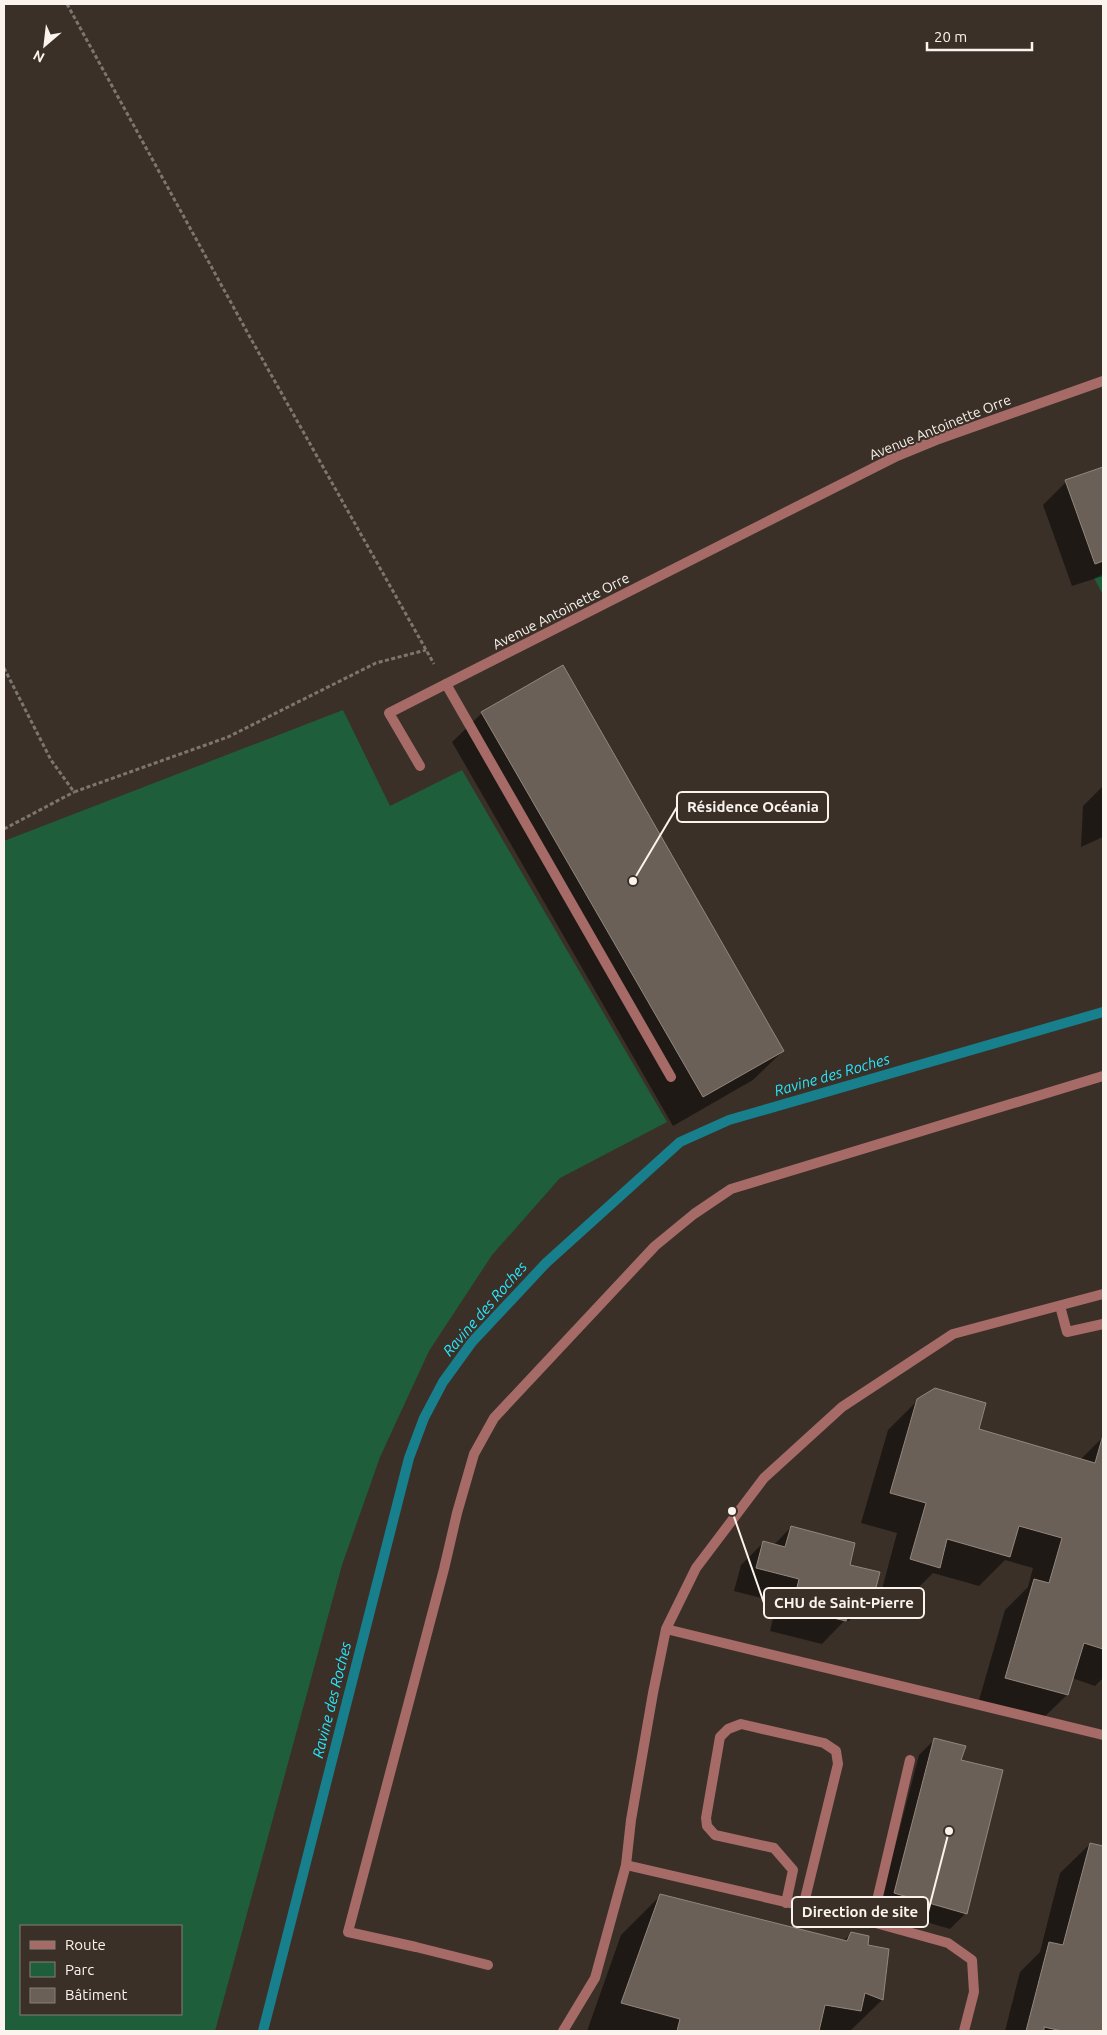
<svg xmlns="http://www.w3.org/2000/svg" width="1107" height="2035" font-family="Ubuntu,sans-serif">
<style>
.green{fill:#1f5e3a;fill-rule:evenodd}
.shadow{fill:#0007}
.lines{fill:none;stroke-linecap:round;stroke-linejoin:round}
.stream{stroke:#18808d;stroke-width:10}
.building{fill:#6b6057;stroke:#92877d}
.path{stroke:#7e756e;stroke-width:3;stroke-dasharray:4 2.5;stroke-linecap:butt}
.service{stroke:#a66b67;stroke-width:10}
.minor{stroke:#a66b67;stroke-width:10}
.labels{text-anchor:middle;stroke-width:4;stroke-linejoin:round;paint-order:stroke}
.street-label{font-size:14px;fill:#faf3ee;stroke:#3a3028}
.water-label{font-size:15px;font-style:italic;fill:#27e8ff;stroke:#3a3028}
.leader{fill:none;stroke:#faf3ee;stroke-width:2}
.callout-dot{fill:#faf3ee;stroke:#3a3028;stroke-width:2}
.callout{fill:#3a3028;stroke:#faf3ee;stroke-width:2}
.callout-label{font-size:15px;text-anchor:middle;font-weight:bold;fill:#faf3ee}
</style>
<rect width="100%" height="100%" fill="#3a3028"/>
<path class="green" d="M1103,574V595L1094,578Z
M343,710L390,806L462,770L667,1122L560,1178L492,1255L429,1351L380,1457L342,1565L215,2031H4V841ZM21,1926H181V2014H21Z"/>
<path class="shadow" d="M1103,469V576L1072,586L1043,505L1066,482Z
M482,713L783,1051L753,1080L673,1126L452,742Z
M1103,786V837L1081,847L1083,806Z
M918,1400L977,1430L1080,1460L1103,1437V1678L1095,1686L1072,1678L1067,1695L1037,1724L977,1707L1005,1610L1028,1587L1033,1568L1005,1560L979,1586L933,1573L909,1597L882,1589L897,1533L861,1523L888,1430Z
M791,1527L848,1565L872,1598L849,1621L845,1620L822,1644L770,1631L777,1602L734,1591L741,1565L764,1542L774,1545Z
M935,1739L959,1761L966,1913L950,1929L879,1908L919,1755Z
M1090,1844L1103,1847V2031H1005L1020,1972L1040,1952L1060,1873Z
M661,1895L843,1941L851,1934L867,1946L888,1950L882,2000L850,2031H587L621,1935Z"/>
<g class="lines">
<path class="stream" d="M263,2031L409,1458L424,1418L443,1382L472,1342L546,1263L680,1142L729,1120L1103,1012"/>
</g>
<path class="building" d="M1103,467V561L1095,564L1065,480Z
M563,665L784,1051L703,1097L481,712Z
M935,1388L986,1403L979,1429L1095,1463L1103,1435V1649L1084,1643L1068,1695L1005,1678L1034,1579L1049,1583L1062,1538L1019,1526L1010,1557L947,1539L940,1568L910,1559L926,1503L890,1493L917,1399Z
M791,1526L855,1543L850,1565L880,1572L873,1599L853,1594L846,1621L792,1608L799,1579L756,1568L763,1541L785,1547Z
M934,1738L966,1746L961,1760L1003,1770L967,1914L894,1893Z
M1090,1843L1103,1846V2031H1062L1044,2027V2031H1026L1049,1942L1063,1945Z
M660,1894L847,1941L851,1932L869,1936L868,1945L889,1949L883,2000L865,1993L861,2011L825,2005L819,2031H677L680,2019L621,2003Z"/>
<g class="lines">
<path class="path" d="M67,4L251,339L434,664
M4,668L51,760L74,792L228,737L376,663L426,650
M4,829L74,792"/>
<path class="service" d="M420,766L389,713L446,684
M1060,1306L1067,1332L1103,1324
M626,1865L872,1922L948,1943L972,1960L974,1992L964,2031
M786,1903L793,1870L774,1848L715,1835L707,1826L706,1818L720,1737L728,1729L741,1724L824,1743L836,1751L838,1764L803,1907
M872,1922L910,1760
M488,1965L416,1947L348,1932L444,1569L457,1513L474,1454L494,1418L655,1246L694,1214L731,1189L1103,1076"/>
<path class="minor" d="M671,1077L446,684L897,456L936,440L1103,381
M666,1629L1103,1735
M563,2031L595,1978L626,1865L631,1820L653,1693L666,1629L696,1568L764,1478L842,1407L953,1334L1103,1294"/>
</g>
<g class="labels">
<g class="street-label">
<text transform="translate(940 427) rotate(-22)" y="5">Avenue Antoinette Orre</text>
<text transform="translate(561 611) rotate(-27)" y="5">Avenue Antoinette Orre</text>
</g>
<g class="water-label">
<text transform="translate(832 1075) rotate(-16)" y="5">Ravine des Roches</text>
<text transform="translate(485 1309) rotate(-49)" y="5">Ravine des Roches</text>
<text transform="translate(332 1700) rotate(-76)" y="5">Ravine des Roches</text>
</g>
</g>
<path class="leader" d="M633 881L677 807M732 1511L764 1603M949 1831L928 1912"/>
<g class="callout-dot">
<circle cx="633" cy="881" r="5"/>
<circle cx="732" cy="1511" r="5"/>
<circle cx="949" cy="1831" r="5"/>
</g>
<g class="callout">
<rect x="677" y="792" width="151" height="30" rx="5"/>
<rect x="764" y="1588" width="160" height="30" rx="5"/>
<rect x="792" y="1897" width="136" height="30" rx="5"/>
</g>
<g class="callout-label">
<text x="753" y="812">Résidence Océania</text>
<text x="844" y="1608">CHU de Saint-Pierre</text>
<text x="860" y="1917">Direction de site</text>
</g>
<rect width="1107" height="2035" fill="none" stroke="#faf3ee" stroke-width="10"/>
<rect x="20" y="1925" width="162" height="90" fill="#3a3028" stroke="#877e77"/>
<rect x="30" y="1941" width="25" height="8" fill="#a66b67" stroke="#877e77"/>
<text x="65" y="1950" font-size="15" fill="#faf3ee">Route</text>
<rect x="30" y="1962" width="25" height="15" fill="#1f5e3a" stroke="#877e77"/>
<text x="65" y="1975" font-size="15" fill="#faf3ee">Parc</text>
<rect x="30" y="1988" width="25" height="15" fill="#6b6057" stroke="#877e77"/>
<text x="65" y="2000" font-size="15" fill="#faf3ee">Bâtiment</text>
<g transform="translate(45 45) rotate(208)" stroke="#3a3028" stroke-width="4" paint-order="stroke">
<path d="M0-4L9 19L0 12L-9 19Z" fill="#faf3ee"/>
<text y="-8" font-size="14" font-weight="bold" text-anchor="middle" fill="#faf3ee">N</text>
</g>
<path d="M927 42v8h105v-8" fill="none" stroke="#faf3ee" stroke-width="2.5"/>
<text x="934" y="42" font-size="15" fill="#faf3ee" stroke="#3a3028" stroke-width="4" paint-order="stroke">20 m</text>
</svg>
